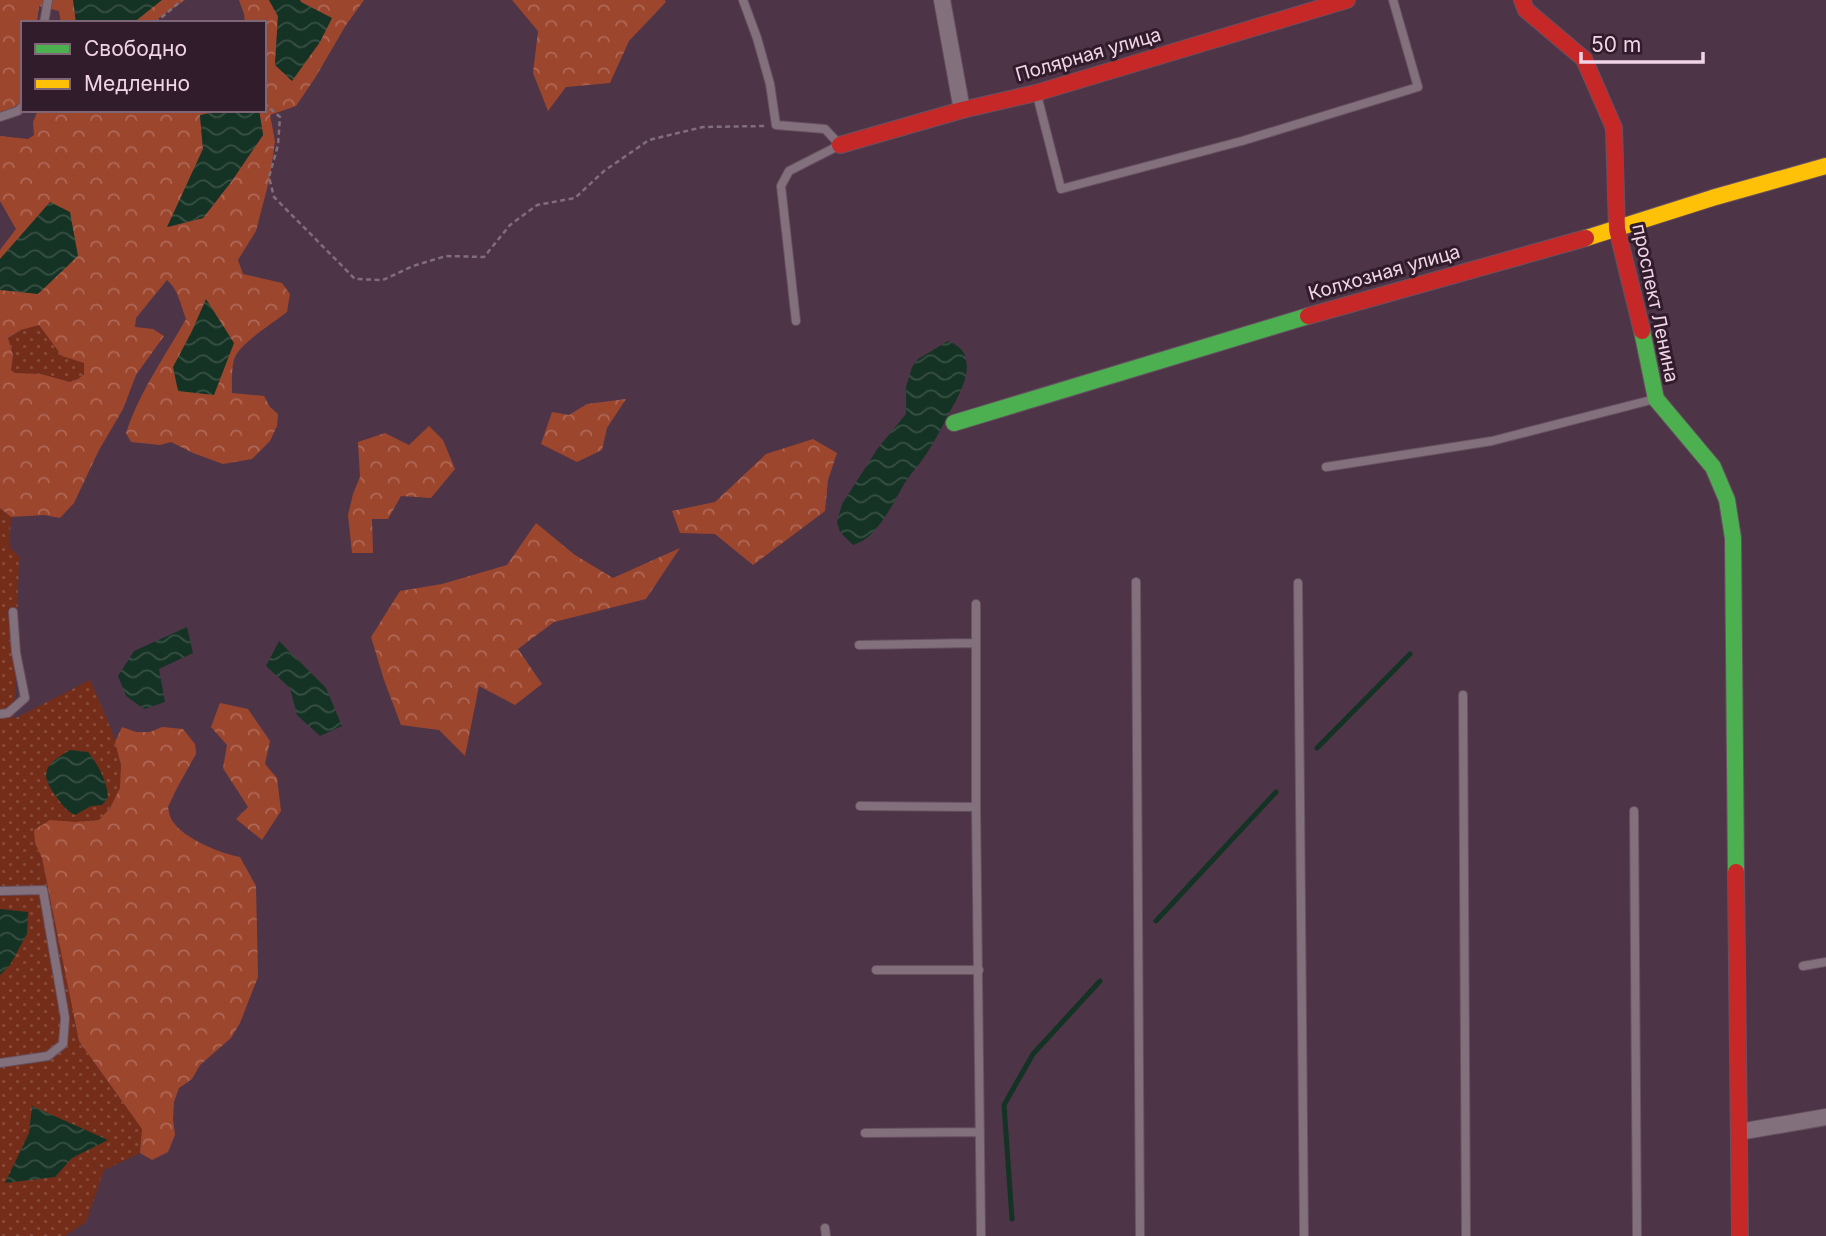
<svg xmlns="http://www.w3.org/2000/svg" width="1826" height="1236" font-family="Inter,sans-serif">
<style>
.grass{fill:url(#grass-dots)}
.forest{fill:url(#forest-crowns);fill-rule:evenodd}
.water{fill:url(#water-waves)}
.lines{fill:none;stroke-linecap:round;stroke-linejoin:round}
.stream{stroke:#153324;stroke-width:5}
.lane-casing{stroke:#675161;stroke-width:10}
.street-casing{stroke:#675161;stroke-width:18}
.fast-casing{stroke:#675161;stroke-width:18}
.slow-casing{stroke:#675161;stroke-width:18}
.jam-casing{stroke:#675161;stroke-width:18}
.path{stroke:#806f7b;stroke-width:2.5;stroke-dasharray:5 3.5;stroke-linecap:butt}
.lane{stroke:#83707d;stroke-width:8}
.street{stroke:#83707d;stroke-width:16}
.fast{stroke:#4caf50;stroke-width:16}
.slow{stroke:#ffc107;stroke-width:16}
.jam{stroke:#c62828;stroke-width:16}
.labels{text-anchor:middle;stroke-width:6;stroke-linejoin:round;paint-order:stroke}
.street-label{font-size:19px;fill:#f1d4e7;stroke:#311c2b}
</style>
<defs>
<pattern id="grass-dots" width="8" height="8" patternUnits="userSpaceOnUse" patternTransform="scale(1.75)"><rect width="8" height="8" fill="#742d18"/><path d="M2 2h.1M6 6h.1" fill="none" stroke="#884b3a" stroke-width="1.8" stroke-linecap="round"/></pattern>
<pattern id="forest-crowns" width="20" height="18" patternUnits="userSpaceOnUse" patternTransform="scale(1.75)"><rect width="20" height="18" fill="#9d462e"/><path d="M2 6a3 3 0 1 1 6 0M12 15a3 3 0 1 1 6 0" fill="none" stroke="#b06856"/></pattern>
<pattern id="water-waves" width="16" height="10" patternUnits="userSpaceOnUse" patternTransform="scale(1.75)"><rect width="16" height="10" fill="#153324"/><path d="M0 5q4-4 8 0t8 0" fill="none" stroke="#385044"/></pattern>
</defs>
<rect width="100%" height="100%" fill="#4e3447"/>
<path class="grass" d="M39,325L62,355L84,363V374L78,379L70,382L41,374L15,373L10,370L13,355L8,339L21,330Z
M0,508L11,517L9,546L19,557L14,719L90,680C102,710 127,754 120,787C117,800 108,811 100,820L76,822L35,843L42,858L79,1041L142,1129L140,1153L104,1170L86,1222L65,1236H0Z"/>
<path class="forest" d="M0,0H185L152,23H61L59,11L39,6L37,23H23V93L20,106L0,117Z
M239,0H269L278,16L275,65L300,0H364L346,25L315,78L296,106L270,115L275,141L270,177L256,231L238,260L243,274L282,283L290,294L287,312C273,323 244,341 236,355C231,363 232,383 232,393L264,396L270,407L278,414L277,426L270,441L252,459L223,464L193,453L171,442L160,445L131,442L126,433C140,391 164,358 186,319C181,306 178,289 167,280L136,318L135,327L153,329L164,336L136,375L123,409L98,452L74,503L60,518L44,515L11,517L0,508V250L16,229L0,201V136L28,139L34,135L33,122L38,110H225L200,116L203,149L168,227L203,218L231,182L263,135L259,110H264V23H245L244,14ZM39,325L62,356L84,363V374L78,379L70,382L41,374L15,373L11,370L13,355L8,338L21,330Z
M512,0H665L666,2L629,41L610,83L566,87L548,111L533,73L538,31Z
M626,399L607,428L602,450L577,462L541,444L552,412L569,415L587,404Z
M429,426L443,440L455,469L431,498L401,496L388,519H372L373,553H352L348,515L353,494L360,477L358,442L385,433L409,445Z
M813,439L837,453L828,480L825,511L753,565L715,534L680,533L672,511L715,502L766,454Z
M536,523L575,555L613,578L680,548L646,599L554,622L518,649L542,684L515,705L479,686L465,756L439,730L401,725L384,680L371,637L400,591L442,584L507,565Z
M220,703L248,709L270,741L265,764L277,778L281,811L262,840L236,819L248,807L223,768L227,745L211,727Z
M122,727L136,732H150L162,727L183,729L195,744L196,754L177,788L168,807C169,812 170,819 174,823C185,839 222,854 240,857L256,886L258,977L240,1023L231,1038L200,1065L192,1079L179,1088L174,1102L173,1119L175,1135L168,1152L152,1160L140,1153L142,1129L79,1041L42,858L35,843L34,830L50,820L76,822L99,820L110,808L120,788L121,765L115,742Z"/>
<path class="water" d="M73,0H162L133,23H76Z
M269,0H300L301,2L332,18L320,42L292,81L275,65L278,16Z
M225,110H259L263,135L231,182L203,218L167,227L203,149L200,115Z
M50,202L70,212L78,256L38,294L0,290V259Z
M206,299L234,343L214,395L178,391L173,367L192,331Z
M948,341C956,344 964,349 966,359C971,381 952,406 943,425C938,434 933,444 927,453C920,464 911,473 904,484C894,502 886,519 871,534C866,540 860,542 853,545L840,532L837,522L842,504L878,448L906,414V387L912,367L918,359Z
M187,627L193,653L159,669L165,702L144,709L126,696L118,676L134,651Z
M279,641L326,688L342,726L320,736L297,715L290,688L266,666Z
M70,750L88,752C98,764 108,783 108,798L102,805L91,806L75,815C67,811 63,806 58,799C38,774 44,765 70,750Z
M0,909L28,912L27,934L10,965L0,975Z
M32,1106L108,1140L72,1158L55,1177L5,1183L29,1133Z"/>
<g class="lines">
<path class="stream" d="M1317,748L1410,654
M1156,921L1276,792
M1012,1219L1004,1105L1033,1054L1100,981"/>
<g class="lane-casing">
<path id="lane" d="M743,0L757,38L770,84L776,125L825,129L840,145L789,171L781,186L796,321
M44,23L48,0
M1037,95L1061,189L1242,141L1418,87L1393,0
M0,117L18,111L23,106
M1326,467L1492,441L1655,399
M1136,582L1140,1236
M1298,583L1304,1236
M976,604V807L981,1236
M859,645L975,643
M1463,695L1466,1236
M0,714L8,713L25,698L16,653L13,612
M860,806L976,807
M1634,811L1637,1236
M0,891L43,890L65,1018L63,1044L48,1056L0,1063
M1803,966L1826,962
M876,970H979
M865,1133L980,1132
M825,1228L826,1236"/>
</g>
<g class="street-casing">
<path id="street" d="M942,0L962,110
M1739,1132L1826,1117"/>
</g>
<g class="fast-casing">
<path id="fast" d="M1642,331L1656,399L1713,467L1727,500L1733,538L1736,872
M954,423L1308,316"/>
</g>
<g class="slow-casing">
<path id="slow" d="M1586,238L1712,198L1826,166"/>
</g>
<g class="jam-casing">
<path id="jam" d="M1522,0L1526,10L1584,59L1614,128L1617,229L1642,331
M840,145L962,110L1036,93L1347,0
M1308,316L1586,238
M1736,872L1740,1236"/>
</g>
<path class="path" d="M155,23L182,0
M264,103L280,117L278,145L269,177L274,197L355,279L383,280L413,266L446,256L484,257L510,225L537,205L575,198L604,171L649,140L703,127L765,126"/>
<use href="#lane" class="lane"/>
<use href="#street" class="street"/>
<use href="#fast" class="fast"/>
<use href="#slow" class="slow"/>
<use href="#jam" class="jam"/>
</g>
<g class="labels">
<g class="street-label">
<text transform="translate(1088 54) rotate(-16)" y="7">Полярная улица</text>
<text transform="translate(1384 272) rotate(-16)" y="7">Колхозная улица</text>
<text transform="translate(1656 303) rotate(78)" y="7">проспект Ленина</text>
</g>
</g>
<rect x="21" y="21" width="245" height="91" fill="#311c2b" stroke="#7e6676" stroke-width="2"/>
<rect x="35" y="44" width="35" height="10" fill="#4caf50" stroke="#7e6676" stroke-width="2"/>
<text x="84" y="56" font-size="21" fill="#f1d4e7">Свободно</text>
<rect x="35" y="79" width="35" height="10" fill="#ffc107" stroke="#7e6676" stroke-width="2"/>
<text x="84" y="91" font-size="21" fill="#f1d4e7">Медленно</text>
<path d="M1581 52v10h122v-10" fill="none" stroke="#f1d4e7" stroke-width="3.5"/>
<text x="1591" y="52" font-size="21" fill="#f1d4e7" stroke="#311c2b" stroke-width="5" paint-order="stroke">50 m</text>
</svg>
